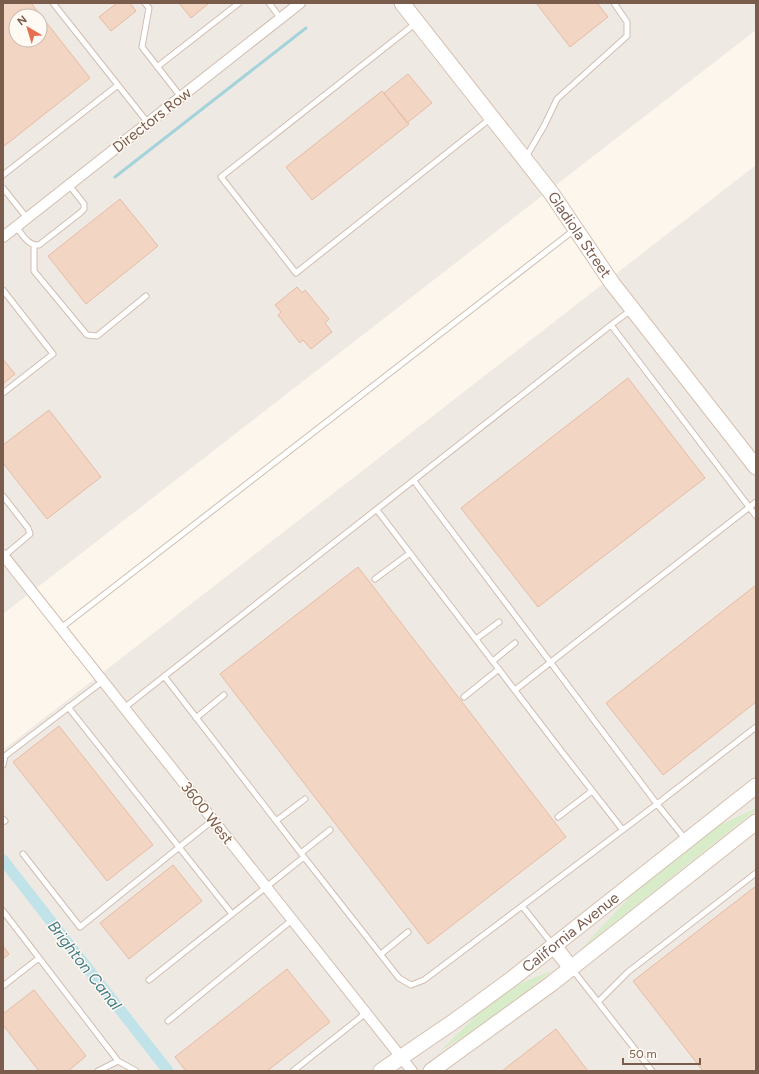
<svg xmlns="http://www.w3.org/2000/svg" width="759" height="1074" font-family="Figtree,sans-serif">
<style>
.industrial{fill:#efe9e4;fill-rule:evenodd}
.green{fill:#d8ecc9}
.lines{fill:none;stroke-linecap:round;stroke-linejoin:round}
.stream{stroke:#a5d3da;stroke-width:3}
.canal{stroke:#bfe3e8;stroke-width:11}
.building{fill:#f3d5c3;stroke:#e6bba3;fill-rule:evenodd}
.lane-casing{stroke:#d1beb0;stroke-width:7}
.street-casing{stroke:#d1beb0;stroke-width:12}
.secondary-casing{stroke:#d6c0b0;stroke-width:17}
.lane{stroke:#fff;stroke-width:5}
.street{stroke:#fff;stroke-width:10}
.secondary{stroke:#fff;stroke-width:15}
.labels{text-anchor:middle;stroke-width:3;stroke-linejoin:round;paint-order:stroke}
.street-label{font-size:15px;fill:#7a5c4d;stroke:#fffaf3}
.water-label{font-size:16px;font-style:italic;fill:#437c86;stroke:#fffaf3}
</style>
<rect width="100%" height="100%" fill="#fdf6ec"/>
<path class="industrial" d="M3,3H756V30L3,614ZM16,16H40V40H16Z
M756,165V1071H3V750Z"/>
<path class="green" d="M756,808V810L581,949L641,885L716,827Z
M553,970L503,1011L439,1052L487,1005L510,988Z"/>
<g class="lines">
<path class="stream" d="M115,177L306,28"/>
<path class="canal" d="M3,860L168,1071"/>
</g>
<path class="building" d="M3,3H31L90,78L3,147ZM16,16H40V40H16Z
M117,3H130L136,11L111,31L99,17Z
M179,3H209L191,18Z
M536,3H597L608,17L570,47Z
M408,74L432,103L407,123L384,93Z
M382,91L409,124L312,200L286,167Z
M120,199L158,246L86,304L48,256Z
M297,287L302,293L305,290L329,319L325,323L332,332L311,349L303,340L300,343L278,315L281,312L275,305Z
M3,359L15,374L3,384Z
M628,378L705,478L538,607L461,508Z
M49,410L101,477L47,519L3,463V445Z
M358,567L566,837L428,944L220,674Z
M756,585V702L663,775L606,703Z
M59,726L153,845L107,881L13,762Z
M173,865L202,901L129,959L100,923Z
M756,886V1071H703L633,981Z
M3,946L9,954L3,959Z
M287,969L330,1022L267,1071H186L175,1057Z
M34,990L86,1056L68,1071H39L3,1025V1014Z
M556,1029L588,1071H502Z"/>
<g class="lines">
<g class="lane-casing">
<path id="lane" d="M53,3L148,123
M145,3L149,8L142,47L181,97
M269,3L281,19
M416,23L221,177L296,273L491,118
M157,67L239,3
M526,157L544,126L557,99L627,36V22L614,3
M3,175L118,85
M3,188L27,218
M16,227C23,235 28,246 39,245L80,213L84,209V204L69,185
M34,245V271L87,335L97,336L146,296
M3,290L53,354L3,393
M631,310L611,325L756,516
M3,496L28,528L30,534L4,556
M377,510L562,752L622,829
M375,579L410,553
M61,628L574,230
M476,639L499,622
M493,661L515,643
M515,690L756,502
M464,697L499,669
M68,707L232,914
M124,708L611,325
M196,718L224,695
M3,765L5,756L103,681
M558,817L592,791
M3,819L5,821
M276,821L305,799
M686,840L657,804L756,727
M301,853L330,830
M23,854L80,927L213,820
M304,857L399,978L411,985L424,980L657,804L414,481
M522,906L553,945
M3,911L118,1061L136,1071
M381,954L408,932
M572,969L598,1002L628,972L756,873
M149,980L304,857L164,676
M3,986L39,958
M598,1002L652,1071
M168,1021L292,920
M98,1071L118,1061
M293,1071L366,1013"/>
</g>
<g class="street-casing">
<path id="street" d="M3,237L300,3
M3,555L412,1071"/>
</g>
<g class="secondary-casing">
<g id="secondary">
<path id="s1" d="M402,3L552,194L612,283L756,467"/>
<path d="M554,946L571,968"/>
<path id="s2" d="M381,1071L453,1022L513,978L756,786"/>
<path d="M431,1071L551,984L756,822"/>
</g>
</g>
<use href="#lane" class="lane"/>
<use href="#street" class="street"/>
<use href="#secondary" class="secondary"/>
</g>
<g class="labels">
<g class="street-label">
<text transform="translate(152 120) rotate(-38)" y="5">Directors Row</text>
<text dy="5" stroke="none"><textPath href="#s1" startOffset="292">Gladiola Street</textPath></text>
<text transform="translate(207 813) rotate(52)" y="5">3600 West</text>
<text dy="5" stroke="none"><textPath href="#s2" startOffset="235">California Avenue</textPath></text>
</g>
<g class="water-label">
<text transform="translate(85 965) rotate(52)" y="6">Brighton Canal</text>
</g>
</g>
<rect width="759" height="1074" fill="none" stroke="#7a5c4d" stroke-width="8"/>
<g transform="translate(28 28) rotate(322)"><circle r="19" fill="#fffaf3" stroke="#cabbb1"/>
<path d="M0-3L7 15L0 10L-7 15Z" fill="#e76f51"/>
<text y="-6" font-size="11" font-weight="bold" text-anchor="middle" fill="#7a5c4d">N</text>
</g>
<path d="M623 1058v6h77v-6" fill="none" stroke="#7a5c4d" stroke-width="2"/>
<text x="629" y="1058" font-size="12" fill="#7a5c4d" stroke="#fffaf3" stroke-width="3" paint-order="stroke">50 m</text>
</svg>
